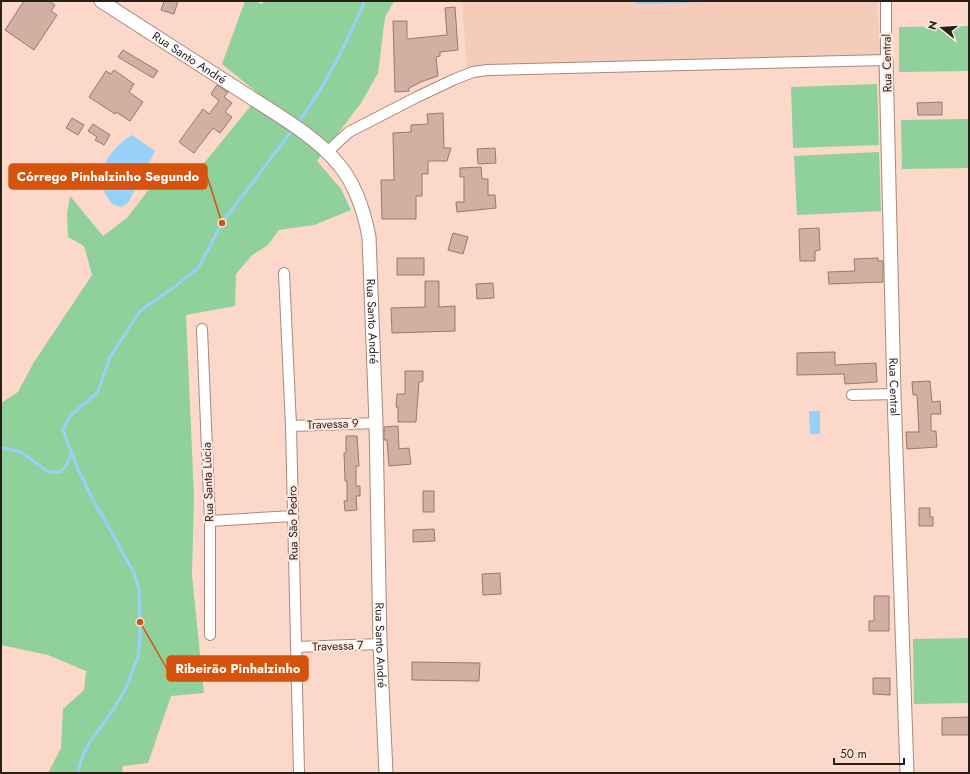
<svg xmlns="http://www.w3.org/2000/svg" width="970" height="774" font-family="Jost,sans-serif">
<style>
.built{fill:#f5cbba}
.green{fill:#8fd09b}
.water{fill:#97d1f9}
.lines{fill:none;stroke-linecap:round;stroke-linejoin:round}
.stream{stroke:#97d1f9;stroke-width:3}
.building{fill:#d2afa3;stroke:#99796d}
.minor-casing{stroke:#a8897b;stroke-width:12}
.tertiary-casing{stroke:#a8897b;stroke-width:15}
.minor{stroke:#fff;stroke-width:10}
.tertiary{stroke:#fff;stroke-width:13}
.labels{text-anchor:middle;stroke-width:4;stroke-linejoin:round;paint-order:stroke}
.street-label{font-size:12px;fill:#2a1e18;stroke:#fee9e0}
.leader{fill:none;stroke:#d5530d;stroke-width:1.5}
.callout-dot{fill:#d5530d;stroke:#fee9e0;stroke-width:1.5}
.callout{fill:#d5530d;stroke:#d5530d;stroke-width:1.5}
.callout-label{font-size:13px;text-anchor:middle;font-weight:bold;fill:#fff}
</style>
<rect width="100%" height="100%" fill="#fbd8c9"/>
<path class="built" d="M462,1H877L881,55L467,67Z"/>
<path class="green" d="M245,1H255L262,4L264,1H394L385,17L378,73L361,103L317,161L341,189L351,210L314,225L279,230L267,246L252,255L236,274L235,306L186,315L194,497L192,576L204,693L171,696L148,763L123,766L122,773H48L61,748L63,709L84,690L86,671L48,655L1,645V403L18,392L34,362L92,275L84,246L68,237L67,214L70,196L103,236L127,218L162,172L179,180L205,162L249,108L258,93L222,64Z
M969,26V71L899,72V27Z
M877,84L879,145L793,148L791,87Z
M969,119V168L902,169L901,120Z
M879,152L881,211L797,215L794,156Z
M969,638V703L914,704L913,639Z"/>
<path class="water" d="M634,1H746L638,4Z
M132,135L155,151L128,203L121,207L112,204L97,181C101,165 117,143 132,135Z
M809,411H820V434H810Z"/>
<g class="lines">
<path class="stream" d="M297,124C325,87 346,44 365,1
M1,449L5,448L21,452L48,472H60L66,466L72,452
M78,773L81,760L89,743L113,710L126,688L138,657L140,636L139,590L135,575L113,535L91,496L77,467L63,430L70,416L98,392L110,357L140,311L177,285L199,267L222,223L293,129"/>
</g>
<path class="building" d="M24,1H49L55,5L51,11L57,15L34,50L5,30Z
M164,1H178L174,14L161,10Z
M455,7L458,50L440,52V56L436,57L438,76L423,81L409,88V91L395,92L393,21H407V39L447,35L445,8Z
M123,50L158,71L153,78L118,57Z
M114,70L134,84L129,92L143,102L130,121L116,112L115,114L89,97L106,71L111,74Z
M217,85L228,92L224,97L232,103L225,112L232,117L220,133L213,128L194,153L179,142L203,109L209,114L219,101L211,94Z
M942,102V115H918L917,103Z
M443,113L444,148H451L447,161H428V174H422V196H416V219H382L381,180H394L393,133L411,132V125L428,124L427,114Z
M72,118L84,125L78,135L66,128Z
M93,124L110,135L104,145L95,140L97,137L88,131Z
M495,148L496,163L478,164L477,149Z
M481,167L482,179H488V195H495L496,208L457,212L456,202H464V177H460V168Z
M819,228L820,250L815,251V261H800L799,229Z
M453,233L468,237L463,254L448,250Z
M397,258H424V275H397Z
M878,258V261H883V282L829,284L828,272L855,271L854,259Z
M425,281H439V307L455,306V331L392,333L391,308L425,307Z
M493,283L494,298L477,299L476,284Z
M835,352V365L876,363L877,382L845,384L844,374L797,375V353Z
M405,371H423V381L419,382L416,422H398V407H396L397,394H405Z
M930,381L932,402L940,401L941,414H931V431H936L937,447L907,449L906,432H919L917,395H913L912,382Z
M398,426L399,449L409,448L411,464L389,466L387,440H384V427Z
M346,436H357L359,466H356V486H360V496H356L357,510L345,511L344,501H347V481H345L344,453H346Z
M423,491H434V512H423Z
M919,508H930V517H933V526H919Z
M434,529L435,541L413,542V530Z
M500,573L501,594L483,595L482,574Z
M874,596H889V631H869V621H874Z
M412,662L480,663L479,681L412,680Z
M873,678H890V695L873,694Z
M969,717V735H942V718Z"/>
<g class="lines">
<g class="minor-casing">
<path id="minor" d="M327,152L349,132L417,97L455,79L473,72L488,70L886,60V1
M284,273L291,426L299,773
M202,329L210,521V635
M852,395L894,394
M291,426L376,423
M210,521L293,516
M296,647L380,644"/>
</g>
<g class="tertiary-casing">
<g id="tertiary">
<path id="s1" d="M101,1C150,32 198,64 247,95C276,114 317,137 339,165C356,185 364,211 369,237L376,423L380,644L386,773"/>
<path id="s2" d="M886,60L894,394L907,773"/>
</g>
</g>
<use href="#minor" class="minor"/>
<use href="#tertiary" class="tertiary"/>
</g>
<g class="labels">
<g class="street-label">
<text dy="4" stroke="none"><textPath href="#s1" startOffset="105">Rua Santo André</textPath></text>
<text transform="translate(887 63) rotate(-91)" y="4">Rua Central</text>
<text dy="4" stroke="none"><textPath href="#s1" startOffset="453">Rua Santo André</textPath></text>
<text dy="4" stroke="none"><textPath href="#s2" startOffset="327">Rua Central</textPath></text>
<text transform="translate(333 424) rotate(-2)" y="4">Travessa 9</text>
<text transform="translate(208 482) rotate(-92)" y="4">Rua Santa Lúcia</text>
<text transform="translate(293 523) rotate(-91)" y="4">Rua São Pedro</text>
<text dy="4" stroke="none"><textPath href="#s1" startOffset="777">Rua Santo André</textPath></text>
<text transform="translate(338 646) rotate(-2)" y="4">Travessa 7</text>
</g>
</g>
<path class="leader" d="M222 223L207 176M140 622L167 669"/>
<g class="callout-dot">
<circle cx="222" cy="223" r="4"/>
<circle cx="140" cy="622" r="4"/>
</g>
<g class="callout">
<rect x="9" y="164" width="198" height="25" rx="4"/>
<rect x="167" y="656" width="141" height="25" rx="4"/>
</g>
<g class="callout-label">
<text x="108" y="181">Córrego Pinhalzinho Segundo</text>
<text x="238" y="673">Ribeirão Pinhalzinho</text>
</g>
<rect width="970" height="774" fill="none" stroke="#2a1e18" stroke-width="4"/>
<g transform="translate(942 28) rotate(287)" stroke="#fee9e0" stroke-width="3" paint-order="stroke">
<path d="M0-3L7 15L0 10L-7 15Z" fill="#2a1e18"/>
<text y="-6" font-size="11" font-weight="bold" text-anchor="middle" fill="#2a1e18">N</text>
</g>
<path d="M834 758v6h70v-6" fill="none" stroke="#2a1e18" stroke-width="2"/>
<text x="840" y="758" font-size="12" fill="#2a1e18" stroke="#fee9e0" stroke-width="3" paint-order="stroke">50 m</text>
</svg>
